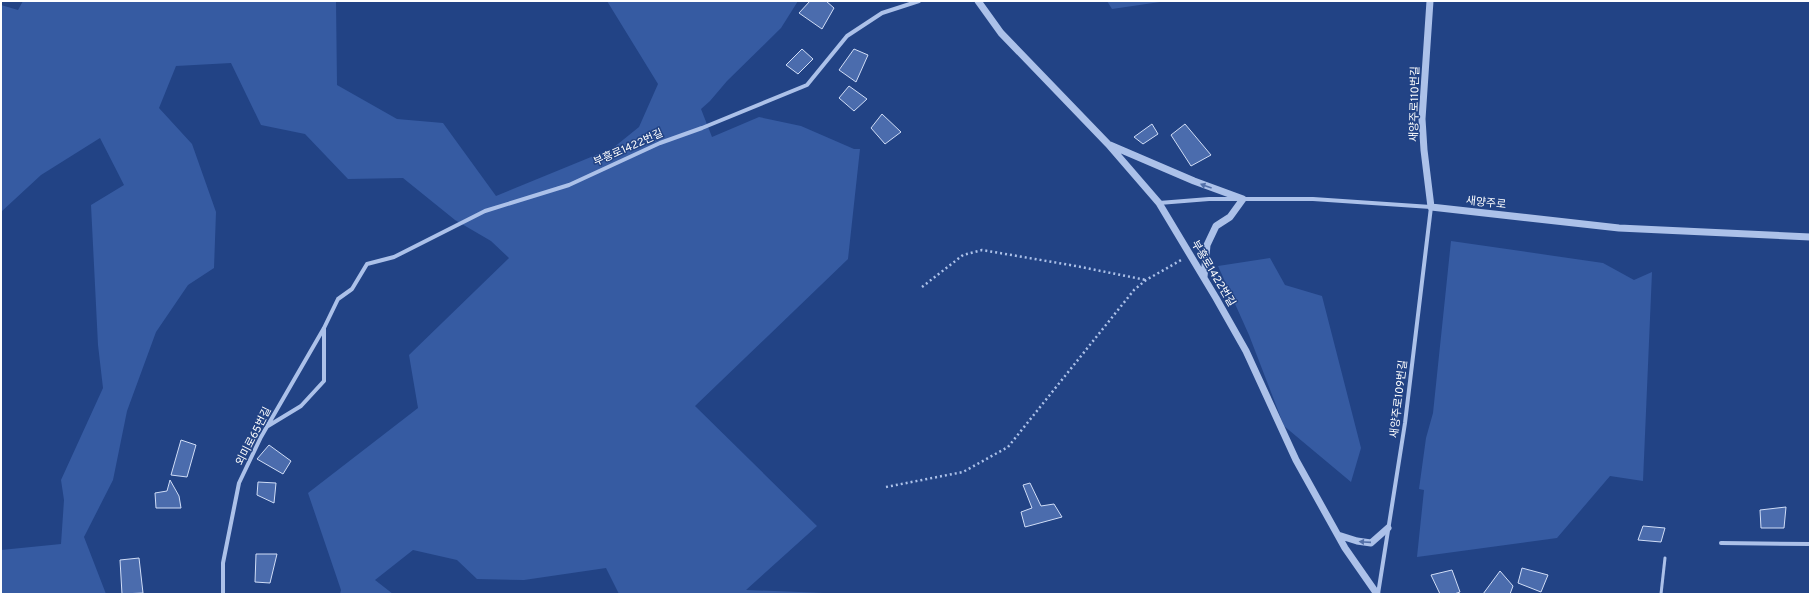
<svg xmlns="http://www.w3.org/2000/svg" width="1811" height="595" font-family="Overpass,'Noto Sans KR',sans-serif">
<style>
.green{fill:#365ba2}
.building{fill:#4b6cad;stroke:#d0ddf7}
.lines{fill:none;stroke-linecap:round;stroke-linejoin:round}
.path{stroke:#acc1e9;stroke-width:2.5;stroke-dasharray:2 3;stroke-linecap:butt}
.service{stroke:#acc1e9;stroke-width:3}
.minor{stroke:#acc1e9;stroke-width:4}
.tertiary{stroke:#acc1e9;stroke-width:7}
.oneway{fill:#526fa8}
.labels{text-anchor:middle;stroke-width:3;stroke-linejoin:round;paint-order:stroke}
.street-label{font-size:11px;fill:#fff;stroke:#224385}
</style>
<rect width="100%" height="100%" fill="#224385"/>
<path class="green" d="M23,1H336L337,85L397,119L443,123L496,196L613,148L639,127L658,84L607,1H798L781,28L727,81L710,101L701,109L712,137L759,117L801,126L854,149H860L848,259L695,406L817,526L746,590L849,594H619L606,568L524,580L477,579L457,560L413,550L375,580L393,594H340L341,590L308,493L418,408L409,355L509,258L491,241L455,220L403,178L348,179L305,134L261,125L231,63L176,66L159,108L192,144L216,212L214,268L188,285L156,332L127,411L113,480L84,537L106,594H1V550L61,544L64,500L61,480L103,388L98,345L91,205L124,185L100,138L41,175L1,212V5L18,10Z
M1107,1H1167L1112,9Z
M1451,241L1603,263L1634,280L1652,272L1643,481L1610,476L1557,538L1417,557L1424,490L1419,489L1426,438L1433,413Z
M1270,258L1285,285L1322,296L1361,448L1351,482L1284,426L1249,335L1218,266Z"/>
<path class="building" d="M810,1H826L834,8L822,29L799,13Z
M802,49L813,59L798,74L786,65Z
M854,49L868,55L856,82L839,70Z
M849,86L867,99L854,111L839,98Z
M882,114L901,132L885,144L871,128Z
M1152,124L1158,134L1143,144L1134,137Z
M1185,124L1211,155L1191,166L1171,135Z
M181,440L196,445L187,477L171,475Z
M269,445L291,461L283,474L257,459Z
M170,480L179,496L181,508H156L155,493L167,491Z
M258,482L276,483L274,503L257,495Z
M1030,483L1041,506L1054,504L1062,517L1025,527L1021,512L1032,508L1023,485Z
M1786,507L1784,528H1761L1760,510Z
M1643,526L1665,528L1661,542L1638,540Z
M256,554H277L270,583L255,582Z
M139,558L143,593L122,594L120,560Z
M1522,568L1548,575L1541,592L1518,583Z
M1452,570L1460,592L1454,594H1440L1431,575Z
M1500,571L1513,586L1510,594H1483Z"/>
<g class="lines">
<path class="path" d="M922,287L963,255L982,250L1076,266L1146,280
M886,487L963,472L1008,447L1134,290L1146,280L1183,259"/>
<path class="service" d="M1661,594L1665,558"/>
<path class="minor" d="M1159,203L1209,199H1313L1431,207L1405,423L1378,594
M268,426L301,406L324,381V328
M1721,543L1810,544
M223,594V563L239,483L261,437L324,328L338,299L352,289L367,264L394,257L485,211L569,185L660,143L702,128L807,85L847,36L882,13L919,1"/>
<path class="tertiary" d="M978,1L1001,33L1108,144L1159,203L1216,298L1246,351L1296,460L1345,548L1377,594
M1430,1L1422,119L1424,150L1431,207L1619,228L1810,237
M1110,145L1194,181L1243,199L1230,217L1216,226L1207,245L1204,277
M1338,535L1357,541L1371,543L1388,528"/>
</g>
<defs><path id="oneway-solid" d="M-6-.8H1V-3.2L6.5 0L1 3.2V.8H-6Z"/></defs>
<g class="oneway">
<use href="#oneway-solid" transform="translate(1206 186) rotate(-160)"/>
<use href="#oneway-solid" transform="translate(1365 542) rotate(-176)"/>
</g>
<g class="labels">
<g class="street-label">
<text transform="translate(1414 104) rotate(-89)" y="4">새양주로110번길</text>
<text transform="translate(628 147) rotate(-24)" y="4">부흥로1422번길</text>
<text transform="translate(1486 202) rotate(6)" y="4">새양주로</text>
<text transform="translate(1214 273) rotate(59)" y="4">부흥로1422번길</text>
<text transform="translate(1398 399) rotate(-83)" y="4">새양주로109번길</text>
<text transform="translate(253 436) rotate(-63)" y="4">외미로65번길</text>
</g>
</g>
<rect width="1811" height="595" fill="none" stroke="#ffffff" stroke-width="4"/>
</svg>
